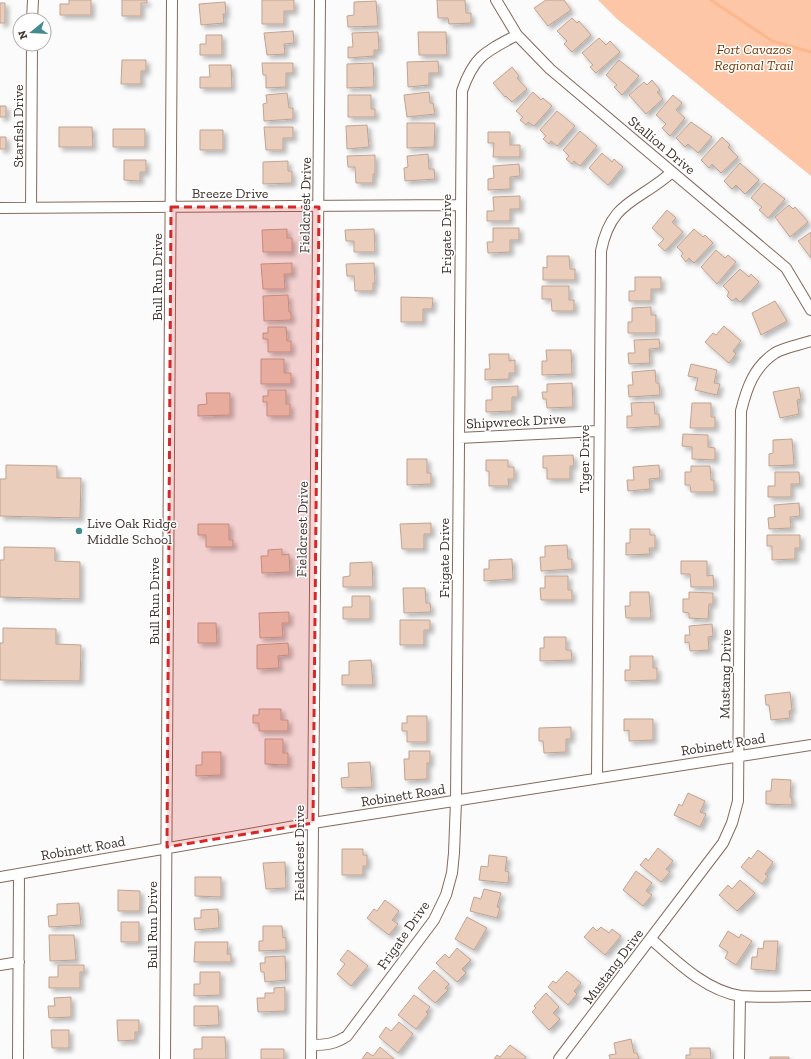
<svg xmlns="http://www.w3.org/2000/svg" width="811" height="1059" font-family="'Zilla Slab',serif">
<style>
.green{fill:#fcc6a7}
.lines{fill:none;stroke-linecap:round;stroke-linejoin:round}
.stream{stroke:#feb68b;stroke-width:3}
.building{fill:#ebcdbb;stroke:#c0a392;filter:url(#shadow)}
.minor-casing{stroke:#856a5b;stroke-width:12}
.minor{stroke:#fff;stroke-width:10}
.marked{fill:#d62828;fill-opacity:0.2;stroke:#d62828;stroke-width:3;stroke-dasharray:8 5;stroke-linejoin:round}
.poi-dot{fill:#448b91;stroke:#fff;stroke-width:1.5}
.labels{text-anchor:middle;stroke-width:3;stroke-linejoin:round;paint-order:stroke}
.park-label{font-size:14px;font-style:italic;fill:#773804;stroke:#fff}
.street-label{font-size:14px;fill:#3d312a;stroke:#fff}
.poi-label{font-size:14px;fill:#3d312a;stroke:#fff;text-anchor:start}
</style>
<defs>
<filter id="shadow"><feDropShadow dx="3.5" dy="3.5" stdDeviation="2" flood-color="#0004"/></filter>
</defs>
<rect width="100%" height="100%" fill="#fbfbfb"/>
<path class="green" d="M598,0H811V176L617,19Z"/>
<g class="lines">
<path class="stream" d="M711,0L772,41L811,52"/>
</g>
<path class="building" d="M69,0H91V15H60V4H69Z
M122,0H147V3H141V16H122Z
M262,0H294V11H284V24H262Z
M437,0H465L466,13H471V23L449,24L448,18H438Z
M546,0H564L571,10L548,26L534,8Z
M376,1L378,26L348,27L347,16L354,15V2Z
M225,2L226,14H223L224,23L201,25L199,4Z
M0,3H5V23H0Z
M572,18L577,23L579,21L591,35L572,52L564,44L567,41L557,31Z
M293,31L294,43L284,44L285,54L267,55L264,33Z
M378,32L379,50H374V56L348,58V47H353L352,33Z
M418,32H446L447,55H419Z
M206,35H222V55H200V44H206Z
M599,38L606,45L610,41L620,52L596,73L590,67L593,65L582,53Z
M122,60H146V71H141V84H121Z
M619,60L639,76L622,95L614,87L617,85L606,75Z
M438,61L439,73H429V85L408,87L407,62Z
M262,63H293V73H286V87L266,88V75H263Z
M373,63L374,87L347,88V64Z
M209,65H231L232,88H200V77H210Z
M512,67L519,76L517,78L527,89L512,102L506,96L505,97L493,83Z
M652,80L660,90L657,92L663,99L646,114L629,95L644,82L647,85Z
M429,92L430,103H433L435,114L407,117L404,95Z
M533,92L541,100L543,98L552,106L534,126L528,122L526,125L520,120L523,117L516,111Z
M287,93L289,108H293V119L264,121L263,104L267,103L266,95Z
M348,95H371V109H375V117H348Z
M673,95L682,103L676,110L685,118L670,136L662,128L666,124L656,115Z
M0,106H6V117H0Z
M557,111L575,126L557,146L551,141L549,144L543,139L546,136L540,130Z
M691,122L712,137L698,153L688,144L685,147L676,138Z
M407,123H435L434,147L407,148Z
M367,125L369,147L347,149L346,126Z
M59,127H92L93,147H59Z
M264,127H293V138H283V150H266Z
M113,129H145V147H113Z
M200,130H223V150H200Z
M580,131L597,146L580,166L574,161L572,164L566,159L569,156L563,150Z
M488,132H510V145H520V157H493L494,143H488Z
M0,137H6V149H0Z
M722,137L730,145L728,147L738,157L721,173L712,164L709,168L701,160Z
M602,153L612,162L614,159L623,167L608,185L589,168Z
M428,154L429,169H434L435,179L405,181L404,168L408,167L407,156Z
M375,155V174H373V183H356L355,167H348L347,156Z
M124,160H146V172H140V181L124,180Z
M288,161V171H292V183L263,184V162Z
M740,163L759,180L745,194L736,185L732,189L724,181Z
M519,164L520,176L510,177V189L488,190V179L494,178L493,166Z
M764,183L785,199L768,218L759,210L762,207L751,198Z
M520,196V209H510V221H487V211H494L493,197Z
M789,205L793,209L795,207L808,222L790,237L775,217Z
M667,210L676,218L672,222L683,232L665,251L658,245L664,239L652,228Z
M493,228H519V240H510V252L488,253L487,242H493Z
M287,229V238H292V252H263L262,230Z
M374,229L375,252H354V241H346L345,230Z
M694,229L703,237L705,235L713,243L694,263L689,258L686,262L681,256L683,253L677,247Z
M811,232V258L798,241Z
M716,250L725,258L728,255L736,262L717,284L701,267Z
M547,256H569L570,269H575V280H543V267L547,268Z
M292,263V274H284L285,289H263L261,264Z
M374,263L375,283H373V291H355L354,276H347L346,264Z
M740,269L749,277L751,274L759,282L740,302L736,298L732,301L727,296L729,292L723,286Z
M635,277H661V289H651V301H629V291H635Z
M542,286H569V300H574V311H552L551,299H542Z
M288,295L289,312H291V320L264,321L263,296Z
M401,297L433,298L432,309H423V322H401Z
M775,301L787,321L761,335L752,313Z
M651,307V315H656V333H628V322H632V308Z
M724,326L741,341L733,351L736,354L729,363L705,342L713,333L716,335Z
M268,327H286L287,341H291V352H268V339H263V333H268Z
M659,339L660,348L649,349L650,363L629,364L628,353H635L634,340Z
M546,350H571L572,374L542,375V361H547Z
M489,354H509V361L515,360V373H509V379L485,380V369H490Z
M261,359H284V373H291V384H261Z
M691,364L717,370L714,383L720,384L717,395L695,390L698,378L688,376Z
M655,370L656,383H659L660,395L629,397L628,385H633L632,372Z
M572,383L573,407L547,408L546,399H543L542,392H547V384Z
M518,386V397H512V411L486,412V400H492V387Z
M799,387L801,399L797,400L799,414L780,418L773,392Z
M268,390H286V404H290V416H267V402H263V396H268Z
M206,393H230V415L198,416V405L207,404Z
M654,402L655,414H659L660,426L627,428V416H632L631,403Z
M692,403H711V417H715V428H690Z
M683,434L708,435V447L715,448V460L692,459V447L682,446Z
M792,439L794,465L769,466V454L773,453V440Z
M573,455L574,466H570V479H547V468H543V456Z
M407,459H427V473H431V484L407,485Z
M486,460H508V467H514V479H508L509,486H489V471H486Z
M6,465L57,466V478H81L80,518L0,516V479H6Z
M659,465L660,478L649,479L650,489L628,491L627,480H634L633,467Z
M691,466H710L711,480H714V492H691L690,485H685V472H691Z
M775,472H799L800,484H791V497H768V486H775Z
M799,503L800,516L790,517L791,528L769,529L768,518L775,517L774,505Z
M431,523V534H424V549H402L400,524Z
M198,524H229V540H233V547H206V535H198Z
M630,529H650V535H655V548H649L650,554L626,555V543H630Z
M767,535H800V548H795V559L772,560V546H767Z
M567,545L568,559H572V569L541,571L540,557H545V546Z
M4,547L55,548V561L80,562V599L0,597V560H4Z
M282,549V555L289,554L290,572L262,573L261,556H268V550Z
M512,559L513,579L484,581V569H489V560Z
M681,561H707V576L713,575L714,587H691L690,574H681Z
M372,562L373,587H343V577L350,576V563Z
M545,576H568V590H572V600H541L540,588H545Z
M403,588H425L426,603H430L431,612L404,613Z
M630,592H649L651,618H626L625,606H630Z
M689,592L713,593V604H709L708,619L689,618V613L683,612V599H689Z
M352,596H370V619H343V607H352Z
M289,612V623H282L283,637L260,638L259,613Z
M400,620H430V630H424V645H400Z
M198,623H216L217,643H198Z
M712,624L713,636L708,637L709,650L690,651L689,642L685,643V635H690L689,626Z
M3,628L56,629V644L81,645L80,681L0,680V643H3Z
M544,637H566V650H571L572,660L540,661V648H544Z
M288,643L289,655L278,656L279,668L257,669V645Z
M630,656H653V668H657V680L625,681V670H630Z
M371,660L373,685H342V675H349V661Z
M790,692L792,710L789,711L790,718L771,720L769,705H766L765,695Z
M259,709H281V720H288V731H259V723H253V715H259Z
M407,716H427V742H407V731H402V723H407Z
M624,719H653V740L629,741V730L624,731Z
M571,727V739H566V752L544,753L543,741H539V728Z
M265,739H283V753H288V765L265,764Z
M409,751H430V763H427V779L405,780L404,759H409Z
M202,752H221V775L196,776V765H202Z
M370,762L372,787L342,788L341,778L349,777L348,763Z
M772,779L791,780L790,797L792,798V805L766,804V791H771Z
M688,793L705,801L700,812L706,814L700,827L674,815L679,804L682,806Z
M658,848L673,861L666,869L670,872L661,882L640,865L646,858L648,861Z
M342,849H363V855H367V866H363V875H342Z
M758,850L773,862L765,874L768,876L762,884L741,867L749,857L751,859Z
M489,855L507,857L505,871L509,872L508,883L479,880L481,866L488,867Z
M285,862L286,888L266,889L263,863Z
M636,871L652,883L646,891L652,895L643,906L623,890Z
M195,877H221V897L195,896Z
M740,880L755,893L737,911L719,895L728,885L732,889Z
M484,889L501,893L497,907L500,908L497,918L470,911L474,897L481,899Z
M118,890L140,891V911H118Z
M385,900L399,911L392,920L398,924L389,935L367,918L374,909L377,911Z
M79,903L81,925L49,927L48,916L57,915V904Z
M218,909L219,928L195,930L194,918H201V910Z
M467,917L487,928L474,950L455,939Z
M121,922H139V942H121Z
M263,926H282L283,938L286,937V950L259,951V941H263Z
M593,927L597,931L601,927L609,933L612,929L621,936L605,955L584,937Z
M728,931L739,938L741,934L752,941L736,965L725,958L728,952L719,946Z
M49,935H74L76,960L50,961Z
M764,941H778L776,971L751,969L752,957H757L758,948L763,949Z
M195,942H228L227,954H231V962H194Z
M457,948L471,960L462,969L466,973L457,982L436,963L445,954L449,958Z
M348,950L368,966L351,986L337,974L345,964L340,960Z
M285,956L286,980L265,982L264,972H261L260,963H265V957Z
M58,965H84V972H80V988H49V977H58Z
M434,970L449,984L445,988L448,990L435,1003L418,988Z
M567,971L581,983L574,991L577,994L568,1005L548,987L553,981L556,983Z
M200,972H220V995L194,996V984H200Z
M285,987V1011L258,1012L257,998H265V993H274V988Z
M546,993L559,1007L553,1013L560,1019L549,1030L532,1012L536,1008L534,1006Z
M414,995L430,1007L426,1012L428,1014L416,1029L398,1015Z
M71,997V1017L49,1018L48,1006H55L54,998Z
M194,1006H218L219,1025L194,1026Z
M117,1020H139V1032H135V1040L118,1041Z
M399,1022L413,1034L398,1053L379,1037L386,1027L391,1031Z
M51,1030H69V1048H52Z
M202,1037H225L226,1059H194V1049H202Z
M631,1039L634,1053H637L639,1059H610L609,1055L616,1054L614,1043Z
M510,1045L526,1057L524,1059H494L497,1055L500,1057Z
M380,1047L394,1059H362L367,1052L373,1056Z
M690,1048H710L711,1059H686V1055H690Z
M261,1049H284V1059H261Z
M770,1057H789V1059H770Z"/>
<g class="lines">
<g class="minor-casing">
<path id="minor" d="M496,0L517,35L550,69L786,268L811,310
M32,20L33,0
M0,208L461,205
M31,208L32,44
M459,438L598,431
M597,778L601,251C611,200 639,202 672,172
M0,877L313,823L811,745
M651,939C676,961 706,991 741,996C763,998 788,996 811,996
M0,965L19,962
M312,1045C326,1045 335,1044 347,1036L434,920L446,895L452,873L454,853L456,801L462,91C474,56 485,52 517,35
M18,1059L19,874
M165,1059L172,0
M311,1059L320,0
M559,1059L723,843L732,823L738,801L741,411C747,387 754,367 775,353C785,347 800,345 811,341
M739,1059L740,996"/>
</g>
<use href="#minor" class="minor"/>
</g>
<path class="marked" d="M171,207H319L313,823L167,847Z"/>
<circle class="poi-dot" cx="79" cy="531" r="4"/>
<g class="labels">
<g class="park-label">
<text x="754" y="54">Fort Cavazos<tspan x="754" dy="16">Regional Trail</tspan></text>
</g>
<g class="street-label">
<text transform="translate(18 126) rotate(-90)" y="5">Starfish Drive</text>
<text transform="translate(662 145) rotate(40)" y="5">Stallion Drive</text>
<text x="230" y="198">Breeze Drive</text>
<text transform="translate(305 205) rotate(-89)" y="5">Fieldcrest Drive</text>
<text transform="translate(446 234) rotate(-90)" y="5">Frigate Drive</text>
<text transform="translate(157 277) rotate(-90)" y="5">Bull Run Drive</text>
<text transform="translate(516 421) rotate(-3)" y="5">Shipwreck Drive</text>
<text transform="translate(584 459) rotate(-90)" y="5">Tiger Drive</text>
<text transform="translate(302 529) rotate(-89)" y="5">Fieldcrest Drive</text>
<text transform="translate(444 558) rotate(-90)" y="5">Frigate Drive</text>
<text transform="translate(154 601) rotate(-90)" y="5">Bull Run Drive</text>
<text transform="translate(725 674) rotate(-89)" y="5">Mustang Drive</text>
<text transform="translate(723 744) rotate(-9)" y="5">Robinett Road</text>
<text transform="translate(403 795) rotate(-9)" y="5">Robinett Road</text>
<text transform="translate(83 848) rotate(-10)" y="5">Robinett Road</text>
<text transform="translate(299 853) rotate(-90)" y="5">Fieldcrest Drive</text>
<text transform="translate(152 925) rotate(-90)" y="5">Bull Run Drive</text>
<text transform="translate(403 935) rotate(-55)" y="5">Frigate Drive</text>
<text transform="translate(613 966) rotate(-53)" y="5">Mustang Drive</text>
</g>
<g class="poi-label">
<text x="87" y="528">Live Oak Ridge<tspan x="87" dy="16">Middle School</tspan></text>
</g>
</g>
<g transform="translate(32 32) rotate(252)"><circle r="19" fill="#ffffff" stroke="#b1adaa"/>
<path d="M0-3L7 15L0 10L-7 15Z" fill="#448b91"/>
<text y="-6" font-size="11" font-weight="bold" text-anchor="middle" fill="#3d312a">N</text>
</g>
</svg>
